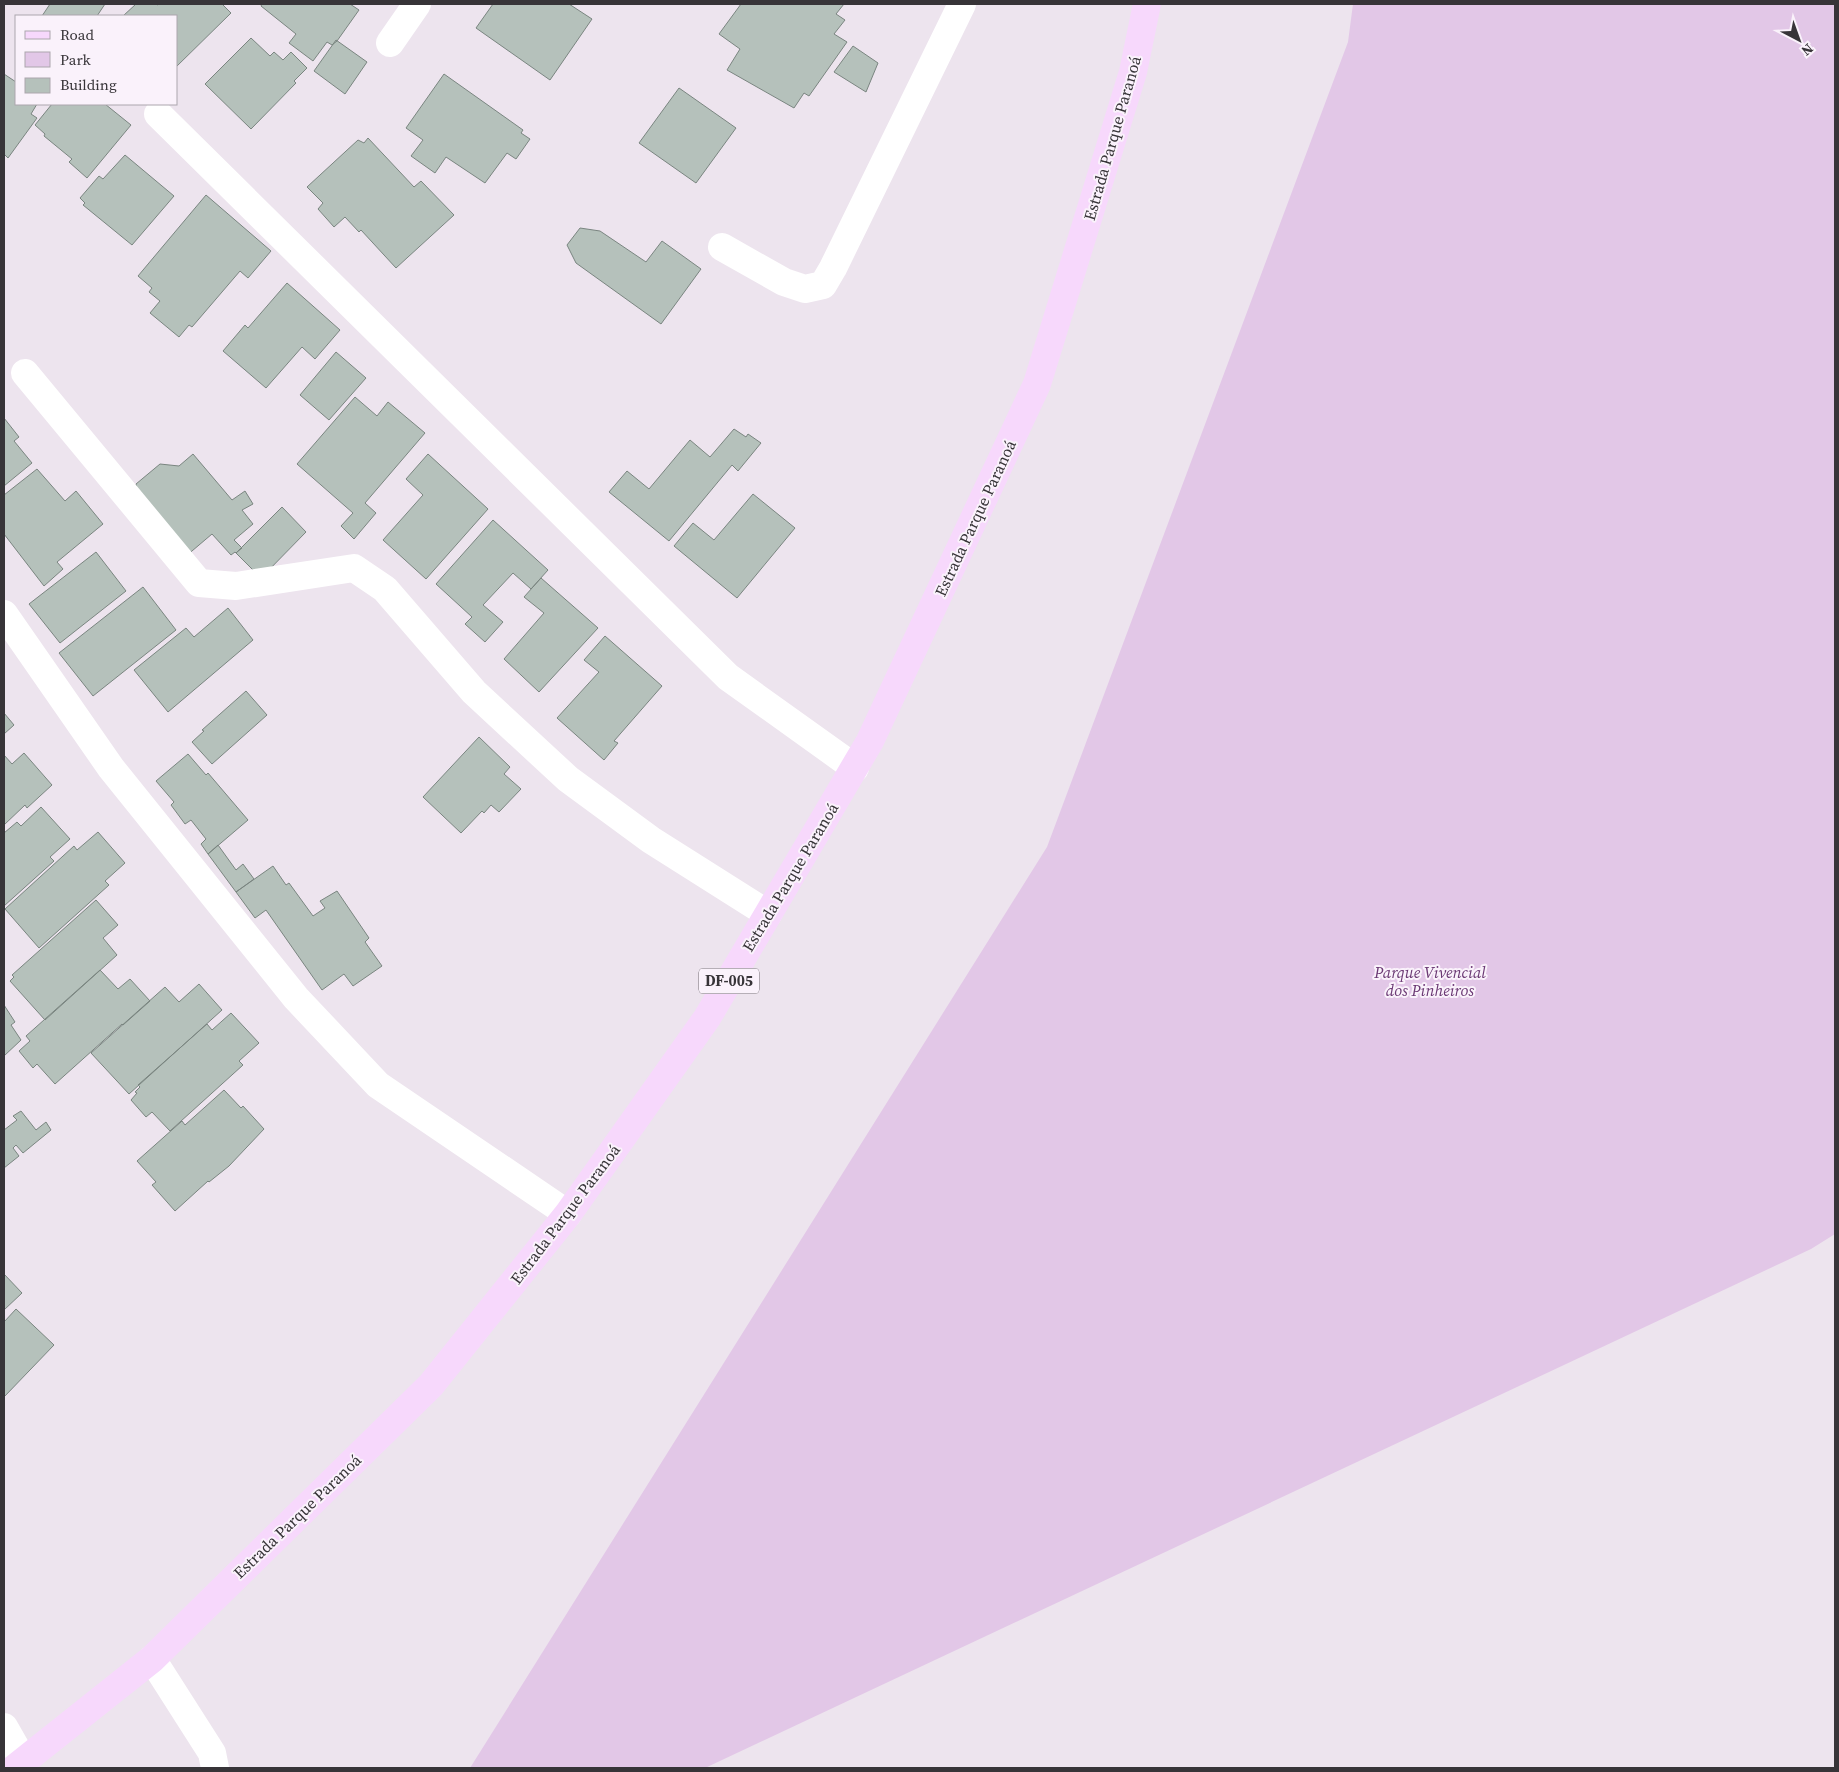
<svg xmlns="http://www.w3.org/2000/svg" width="1839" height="1772" font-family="'Source Serif 4',serif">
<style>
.green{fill:#e2c7e7}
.building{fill:#b5c1bb;stroke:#7a8580}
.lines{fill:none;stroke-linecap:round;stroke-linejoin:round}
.minor{stroke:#fff;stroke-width:28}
.major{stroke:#f7d8fc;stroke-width:28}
.labels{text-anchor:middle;stroke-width:4;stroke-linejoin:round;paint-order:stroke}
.shield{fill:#faf2fb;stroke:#726d72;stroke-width:1}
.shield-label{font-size:15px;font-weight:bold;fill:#373438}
.street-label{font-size:16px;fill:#373438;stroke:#faf2fb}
.park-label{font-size:16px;font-style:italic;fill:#6b3974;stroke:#faf2fb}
</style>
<rect width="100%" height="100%" fill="#ede4ee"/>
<path class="green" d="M1353,4H1835V1234L1811,1249L705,1768H470L1047,847L1348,42Z"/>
<path class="building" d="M50,4H105L97,16H42Z
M136,4H156L158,5L159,4H222L231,13L176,67V16H123Z
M262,4H350L359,10L337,41L332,45L327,42L313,61L289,43L296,34L261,6Z
M493,4H569L592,19L550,80L476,28Z
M741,4H844L836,14L845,20L834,34L847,42L809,96L804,93L794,108L727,70L740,49L719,34Z
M251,38L270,56L274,52L283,60L291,52L307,68L294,81L296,83L251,129L205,84Z
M336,40L367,62L345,94L314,71Z
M853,46L878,63L866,92L834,72Z
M4,74L16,82V104H37L31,114L37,118L8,158L4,154Z
M444,74L523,130L521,133L530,139L516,159L507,153L485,183L446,157L435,173L411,156L423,140L406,128Z
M679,88L736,128L696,183L639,143Z
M52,104H105L131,125L87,178L69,162L72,159L44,136L45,134L35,125Z
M368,138L414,187L421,181L454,215L396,268L361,230L359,232L345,217L334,227L318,209L323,203L307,187L358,140L364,143Z
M125,155L174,196L132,245L83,205L85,203L80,198L99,176L103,179Z
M206,195L271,251L248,278L240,271L192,327L189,325L179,337L150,313L160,301L149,292L152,288L138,276Z
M580,228L600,231L646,262L662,241L701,269L661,324L576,263L567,245Z
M287,283L340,330L315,359L302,347L266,388L223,351L245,325L248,328Z
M336,352L366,378L329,420L300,395Z
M355,397L377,416L388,402L425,433L365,503L376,513L354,539L341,526L353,513L297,464Z
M4,418L19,437L14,441L32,463L4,486Z
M734,429L746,437L748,434L761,443L738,471L732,465L669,541L609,492L627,471L649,489L690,440L710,457Z
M193,454L232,500L245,491L253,504L242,510L253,524L234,540L242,548L236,553L235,552L231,555L212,534L179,562L136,504V484L160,464L179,466Z
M428,454L488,509L426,579L383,540L423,495L406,479Z
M37,469L65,501L76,491L103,524L57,562L63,569L44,586L4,534V495Z
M753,494L795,528L737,598L674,546L693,523L714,540Z
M282,507L306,532L261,578L236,553Z
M493,520L548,570L531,589L513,573L483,605L503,622L485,642L465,624L472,617L436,584Z
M96,552L126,591L60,643L29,604Z
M541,578L598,628L539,692L504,659L544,613L524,597Z
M143,587L176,630L93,696L59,653Z
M228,608L253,640L168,712L134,670L186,628L194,637Z
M605,636L662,686L614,741L618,743L604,760L557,718L599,672L584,660Z
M246,691L267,715L212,764L192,742L204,731L202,730Z
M4,713L14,725L4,734Z
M479,737L510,767L504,774L521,789L499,812L491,805L484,813L482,811L461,833L423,797Z
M24,753L52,785L27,808L25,805L4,825V755L12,764Z
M188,754L206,775L208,773L248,820L208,854L201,844L206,839L191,820L185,824L171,805L174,802L156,781Z
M41,807L70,839L50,857L54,861L4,906V833L17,822L21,826Z
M98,832L125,863L105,881L109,885L39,948L5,909L74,846L77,850Z
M218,845L236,870L243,864L254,879L236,892L208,854Z
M273,866L286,885L289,883L313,916L325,908L320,901L337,891L369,938L365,942L382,966L353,986L344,974L322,990L266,910L255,918L236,892Z
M96,900L118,925L103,938L117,955L45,1020L10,981L14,977L12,975Z
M100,970L118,989L130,979L150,1001L123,1025L122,1024L55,1084L37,1064L33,1068L19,1051L30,1041L26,1036Z
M199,984L222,1010L129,1094L91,1053L165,987L179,1002Z
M4,1005L15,1022L11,1025L21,1040L4,1056Z
M231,1013L259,1043L239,1061L243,1065L170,1131L152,1112L146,1117L131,1100L137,1093L135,1092L140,1087L138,1085L207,1024L212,1030Z
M224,1090L241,1108L243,1106L264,1129L229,1166L209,1182L208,1181L175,1211L152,1185L156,1182L137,1161L182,1121L185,1125Z
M21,1111L36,1130L46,1122L51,1130L23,1153L16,1145L13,1148L19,1156L4,1168V1130L17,1120L13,1116Z
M4,1274L22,1293L4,1310Z
M16,1309L54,1345L4,1397V1322Z"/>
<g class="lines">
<path class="minor" d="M390,43L417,4
M158,114L728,677L855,768
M722,247L784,282L805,289L823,285L833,268L962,4
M25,373L199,583L236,586L354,568L385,589L474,692L568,779L651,840L768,914
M4,614L111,768L296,998L378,1085L568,1214
M152,1659L212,1753L215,1768
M4,1727L24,1762"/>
<path class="major" d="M15,1768L152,1659L431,1385L568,1214L707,1018L870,741L1037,384L1133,72L1147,4"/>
</g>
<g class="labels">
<rect class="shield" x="699" y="968.5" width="60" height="25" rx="4"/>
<g class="shield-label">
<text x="729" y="986">DF-005</text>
</g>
<g class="street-label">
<text transform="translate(1112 138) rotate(-74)" y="6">Estrada Parque Paranoá</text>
<text transform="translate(975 518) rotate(-65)" y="6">Estrada Parque Paranoá</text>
<text transform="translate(790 877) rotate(-59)" y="6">Estrada Parque Paranoá</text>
<text transform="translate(565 1214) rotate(-53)" y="6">Estrada Parque Paranoá</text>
<text transform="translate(297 1516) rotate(-44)" y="6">Estrada Parque Paranoá</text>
</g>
<g class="park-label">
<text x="1430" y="978">Parque Vivencial<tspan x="1430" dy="18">dos Pinheiros</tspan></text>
</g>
</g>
<rect width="1839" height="1772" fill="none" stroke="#373438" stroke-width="10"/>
<rect x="15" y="15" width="162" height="90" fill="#faf2fb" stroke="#aca6ad"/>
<rect x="25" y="31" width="25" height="8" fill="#f7d8fc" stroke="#aca6ad"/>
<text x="60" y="40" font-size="15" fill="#373438">Road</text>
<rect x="25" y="52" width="25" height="15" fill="#e2c7e7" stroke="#aca6ad"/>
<text x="60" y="65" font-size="15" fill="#373438">Park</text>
<rect x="25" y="78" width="25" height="15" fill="#b5c1bb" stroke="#aca6ad"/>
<text x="60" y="90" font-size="15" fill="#373438">Building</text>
<g transform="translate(1799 40) rotate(139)" stroke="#faf2fb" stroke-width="4" paint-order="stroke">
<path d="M0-4L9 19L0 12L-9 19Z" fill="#373438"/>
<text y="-8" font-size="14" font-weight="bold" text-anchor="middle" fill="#373438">N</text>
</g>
</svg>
